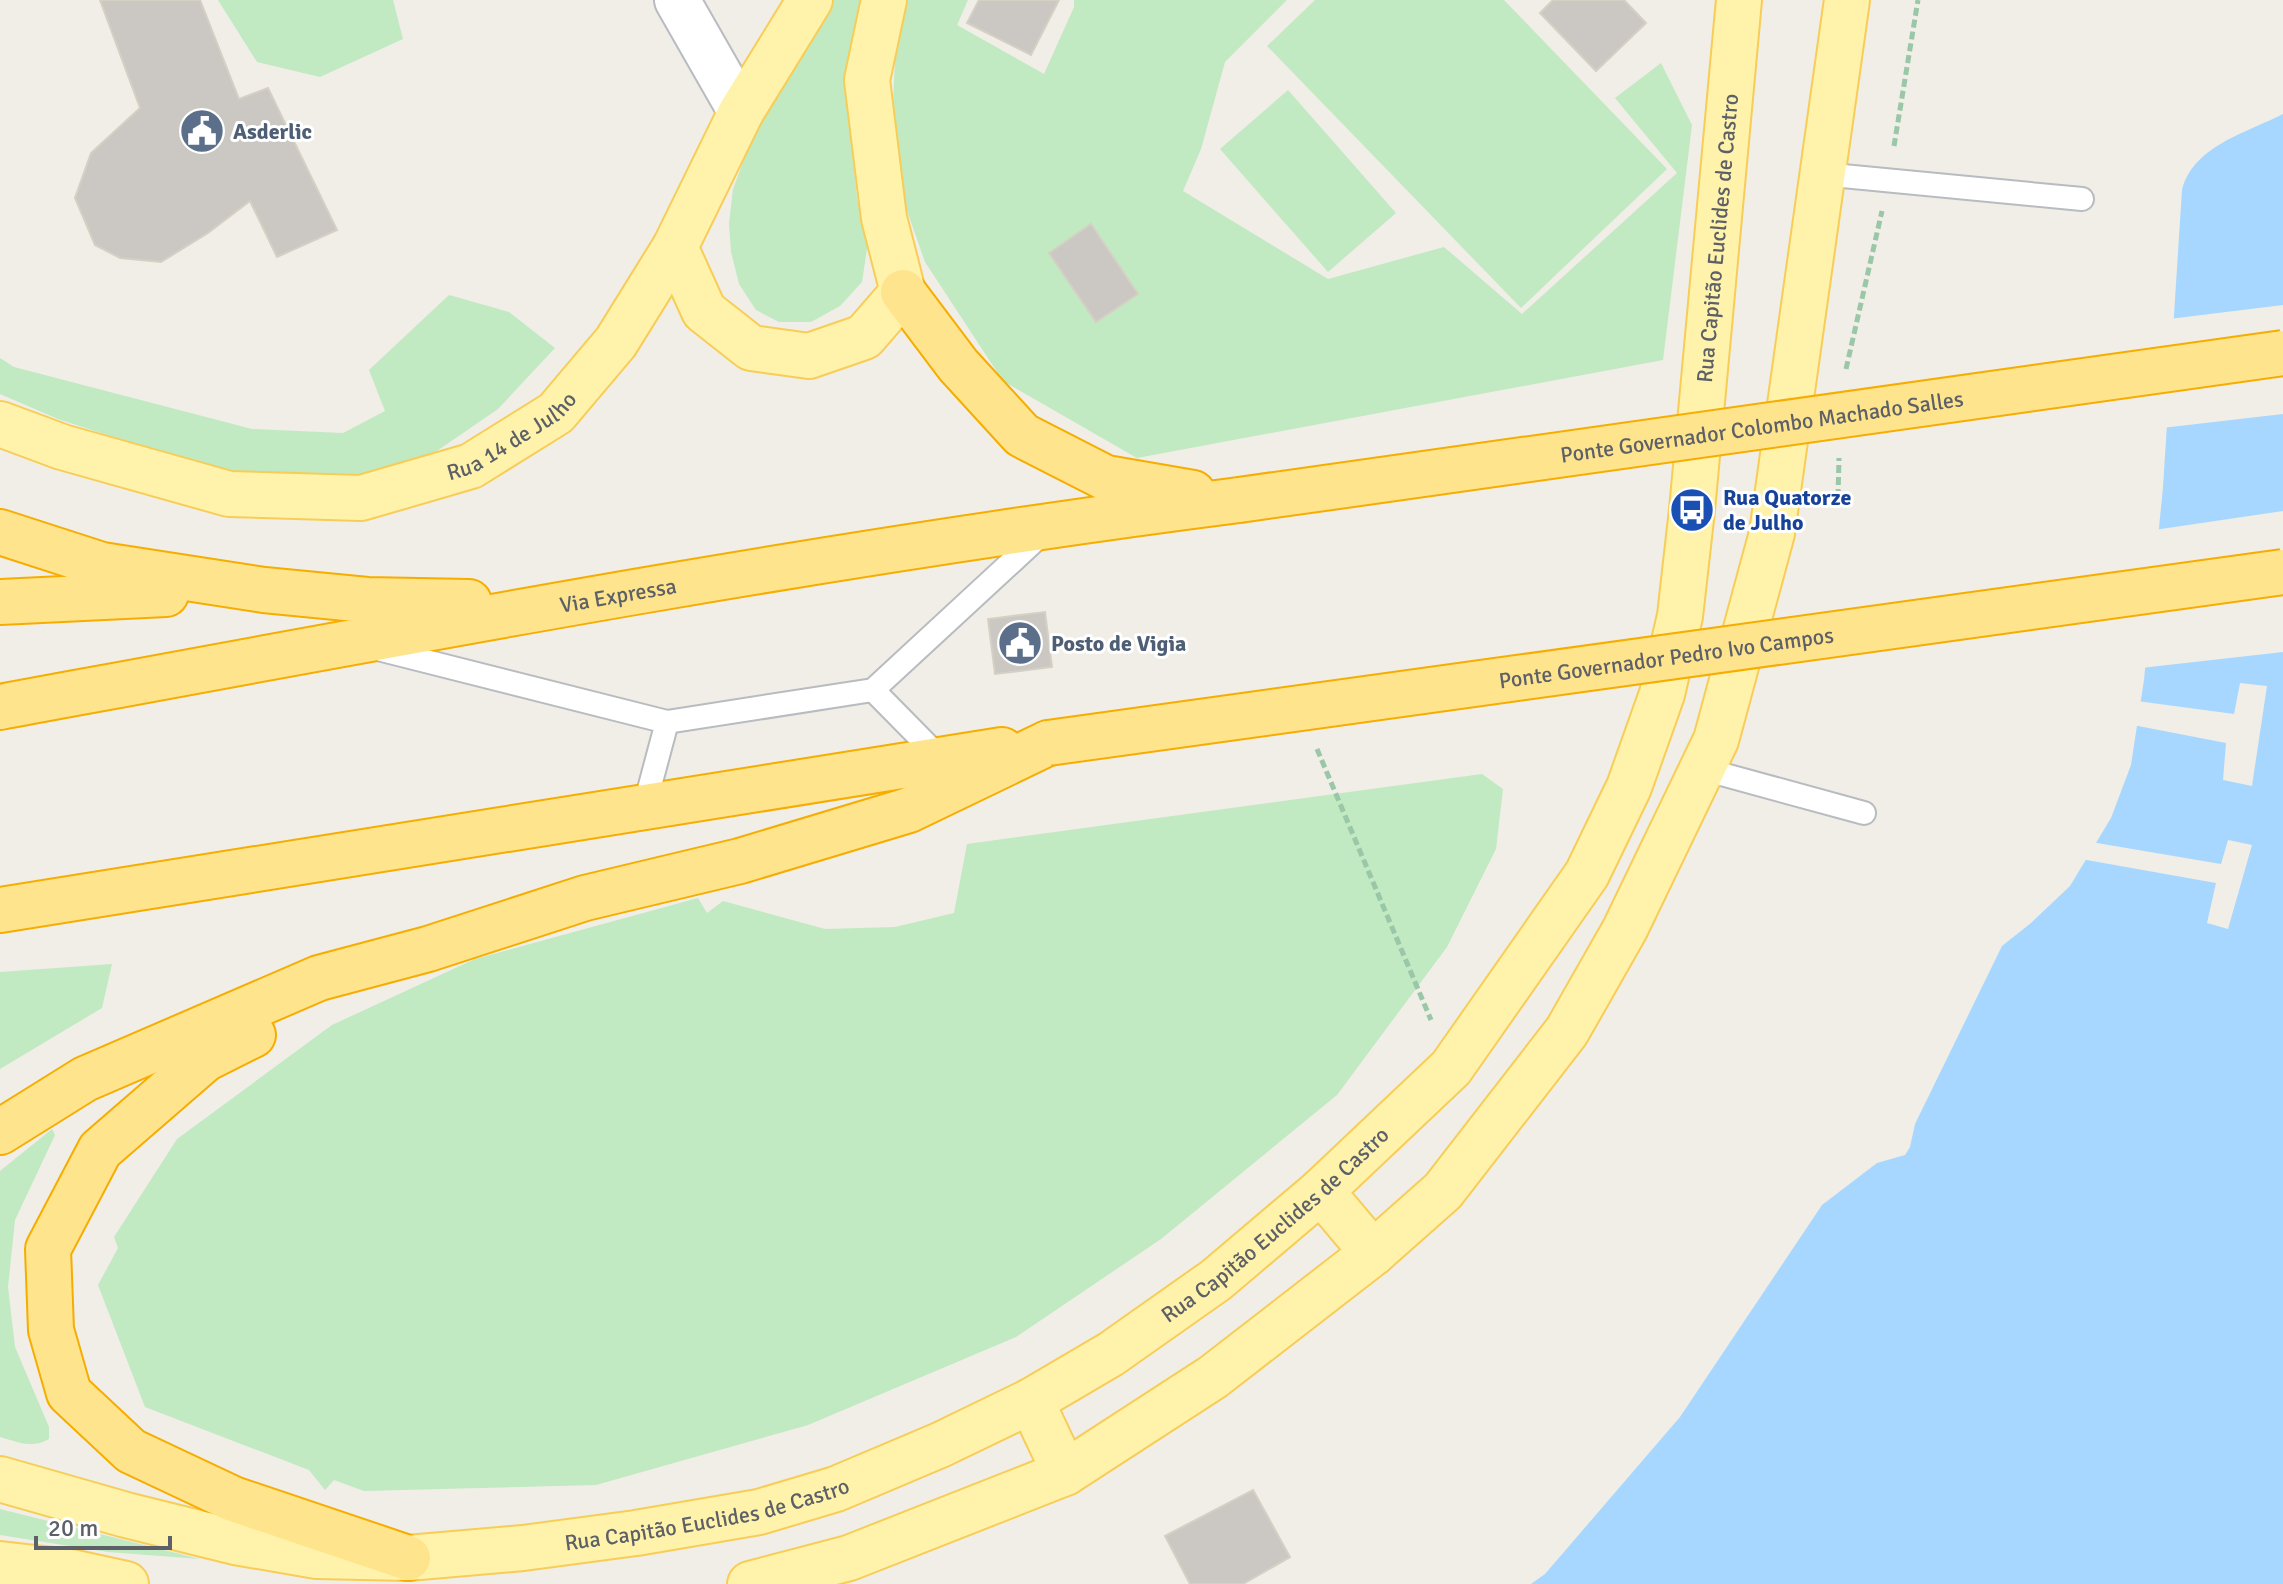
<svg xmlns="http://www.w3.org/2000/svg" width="2283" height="1584" font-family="Signika,sans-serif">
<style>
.green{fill:#c1e9c2}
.water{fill:#a7d7ff}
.pier{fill:#f0eee6}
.building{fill:#cbc8c3;stroke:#d5d0c4;stroke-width:2}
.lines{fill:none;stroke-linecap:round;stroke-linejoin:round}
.lane-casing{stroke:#b8bbc0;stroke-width:26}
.street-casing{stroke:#b8bbc0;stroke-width:48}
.primary-casing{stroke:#f8cd57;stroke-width:48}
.highway-casing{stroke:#f6ad00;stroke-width:48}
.path{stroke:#99c7a7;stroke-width:5;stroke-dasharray:8 4;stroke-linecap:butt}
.lane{stroke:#fff;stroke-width:22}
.street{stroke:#fff;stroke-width:44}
.primary{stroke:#fff3ac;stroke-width:44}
.highway{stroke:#ffe48e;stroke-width:44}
.highway-bridge-casing{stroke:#f6ad00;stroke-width:48;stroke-linecap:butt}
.highway-bridge{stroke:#ffe48e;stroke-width:44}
.labels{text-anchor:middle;stroke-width:6;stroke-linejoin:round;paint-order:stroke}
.service-label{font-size:22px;font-weight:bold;fill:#4e5e75;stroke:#fff;text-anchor:start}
.street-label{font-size:22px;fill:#5d6167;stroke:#fff}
.transit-label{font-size:22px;font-weight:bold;fill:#164399;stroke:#fff;text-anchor:start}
</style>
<rect width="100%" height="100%" fill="#f0eee6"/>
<path class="green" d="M218,0H393L403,39L320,77L257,62Z
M828,0H866L846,81L857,198L868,242L862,282L840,306L811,322H779L756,310L739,284L731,252L729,224L733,189L758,122Z
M898,0H968L957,25L1044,74L1074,7V0H1287L1225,62L1201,149L1183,191L1328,279L1444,247L1522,314L1677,173L1615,98L1661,63L1692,125L1663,360L1137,458L1003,381L925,262L890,162Z
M1315,0H1504L1667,169L1521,308L1267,46Z
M1288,90L1396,213L1328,272L1220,149Z
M449,295L509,312L555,348L498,409L431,455L358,475H230L58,419L0,394V358L14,367L252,429L343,433L385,411L369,370Z
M1482,774L1503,789L1496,849L1447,947L1337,1095L1161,1239L1016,1337L808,1425L596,1485L364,1491L334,1480L325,1490L309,1470L145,1407L98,1285L118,1248L114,1237L177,1139L332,1025L475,959L698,898L707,913L723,901L825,929L895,927L954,913L967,844Z
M112,964L102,1008L0,1069V972Z
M52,1129L55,1135L15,1220L8,1287L15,1347L49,1427V1439C32,1449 18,1442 0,1437V1171Z
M0,1509L200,1559L108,1552L0,1535Z"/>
<path class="water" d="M2283,114V1584H1531L1545,1574L1680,1417L1822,1205L1877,1163L1905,1155L1910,1147L1915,1124L2002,946L2031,923L2070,886L2111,818L2131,765L2144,680L2163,487L2182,190C2193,146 2246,133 2283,114Z"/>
<path class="pier" d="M2283,305V414L2162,428L2169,319Z
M2283,511V652L2141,668L2154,530Z
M2240,683L2267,686L2252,786L2223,780L2226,743L2133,725L2137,701L2234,714Z
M2228,840L2252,845L2228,929L2207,923L2216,883L2081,859L2091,842L2221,864Z"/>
<path class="building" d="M100,0H200L239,99L268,88L337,230L277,257L250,201L208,233L161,262L120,258L95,245L75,198L91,153L140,108Z
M979,0H1059L1031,55L967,23Z
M1553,0H1624L1646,23L1596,71L1540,13Z
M1091,224L1138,294L1096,322L1049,253Z
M1045,612L1052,667L995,674L988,619Z
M1253,1490L1290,1557L1243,1584H1190L1165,1536Z"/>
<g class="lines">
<g class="lane-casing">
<path id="lane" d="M1822,174L2082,199
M374,648L667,722L873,690L1043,533
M873,690L942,760
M1703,769L1864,813
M644,808L667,722"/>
</g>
<g class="street-casing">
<path id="street" d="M677,0L741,112"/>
</g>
<g class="primary-casing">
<g id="primary">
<path d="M675,247L704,311L751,348L809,356L864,337L903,292L884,218L867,80L884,0"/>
<path id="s1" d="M0,424L62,447L229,494L361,498L471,466L556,413L616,342L675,247L741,112L810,0"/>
<path d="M1321,1191L1373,1253"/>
<path d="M1031,1401L1065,1473"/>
<path id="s2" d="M0,1479L126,1515L235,1542L317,1556L408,1558L523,1548L636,1533L759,1512L836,1489L940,1445L1031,1401L1111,1354L1216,1280L1321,1191L1451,1068L1587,874L1629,787L1662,694L1680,616L1692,510L1739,0"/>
<path d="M0,1564L71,1572L126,1584"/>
<path d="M750,1584L849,1558L1065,1473L1213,1377L1373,1253L1443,1191L1567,1031L1625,929L1716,740L1772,533L1847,0"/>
</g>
</g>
<g class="highway-casing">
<g id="highway">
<path d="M903,292L958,365L1022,435L1106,478L1193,493"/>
<path d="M0,532L102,565L264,590L367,600L469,602"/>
<path d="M0,602L166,594"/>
<path id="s3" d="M0,707C411,631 824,553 1239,500"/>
<path d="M0,910L1002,750"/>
<path d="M253,1035L205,1059L100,1150L48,1249L51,1330L69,1393L131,1451L233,1499L408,1558"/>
<path d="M0,1132L85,1079L319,978L428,949L585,898L740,861L909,810L1048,743"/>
</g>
</g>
<path class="path" d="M1894,146L1918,0
M1846,369L1882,211
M1838,497L1839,458
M1317,749L1431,1020"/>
<use href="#lane" class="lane"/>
<use href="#street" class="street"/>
<use href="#primary" class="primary"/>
<use href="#highway" class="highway"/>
<g class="highway-bridge-casing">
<g id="highway-bridge">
<path id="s4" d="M1239,500L2283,353"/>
<path id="s5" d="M1048,743L2283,572"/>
</g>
</g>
<use href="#highway-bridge" class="highway-bridge"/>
</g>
<defs>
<g id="civic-disc" transform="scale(2.3)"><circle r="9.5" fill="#5c6f8a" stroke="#fff"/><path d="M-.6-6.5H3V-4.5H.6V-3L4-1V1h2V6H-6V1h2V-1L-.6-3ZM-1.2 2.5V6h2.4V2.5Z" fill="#fff"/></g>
<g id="bus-disc" transform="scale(2.3)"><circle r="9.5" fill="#1a4fb4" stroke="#fff"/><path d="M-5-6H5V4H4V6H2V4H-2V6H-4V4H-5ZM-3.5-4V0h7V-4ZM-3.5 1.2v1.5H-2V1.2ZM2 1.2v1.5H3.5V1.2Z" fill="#fff"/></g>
</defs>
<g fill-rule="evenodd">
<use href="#civic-disc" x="202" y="131"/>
<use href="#bus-disc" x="1692" y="510"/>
<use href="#civic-disc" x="1020" y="643"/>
</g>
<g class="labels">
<g class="service-label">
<text x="233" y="139">Asderlic</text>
<text x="1051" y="651">Posto de Vigia</text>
</g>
<g class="street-label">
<text dy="8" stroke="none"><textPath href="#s2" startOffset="2496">Rua Capitão Euclides de Castro</textPath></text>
<text dy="8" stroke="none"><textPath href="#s4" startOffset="528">Ponte Governador Colombo Machado Salles</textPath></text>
<text dy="8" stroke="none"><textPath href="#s1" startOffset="536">Rua 14 de Julho</textPath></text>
<text dy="8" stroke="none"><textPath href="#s3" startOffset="628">Via Expressa</textPath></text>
<text dy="8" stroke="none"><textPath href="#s5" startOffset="624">Ponte Governador Pedro Ivo Campos</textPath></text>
<text dy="8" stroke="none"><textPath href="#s2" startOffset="1368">Rua Capitão Euclides de Castro</textPath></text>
<text dy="8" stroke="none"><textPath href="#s2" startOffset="720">Rua Capitão Euclides de Castro</textPath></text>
</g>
<g class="transit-label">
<text x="1723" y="505">Rua Quatorze<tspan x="1723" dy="25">de Julho</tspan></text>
</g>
</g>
<path d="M36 1536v12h134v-12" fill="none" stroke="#5d6167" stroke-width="4"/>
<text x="48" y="1536" font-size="24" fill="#5d6167" stroke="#ffffff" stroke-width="6" paint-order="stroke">20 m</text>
</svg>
